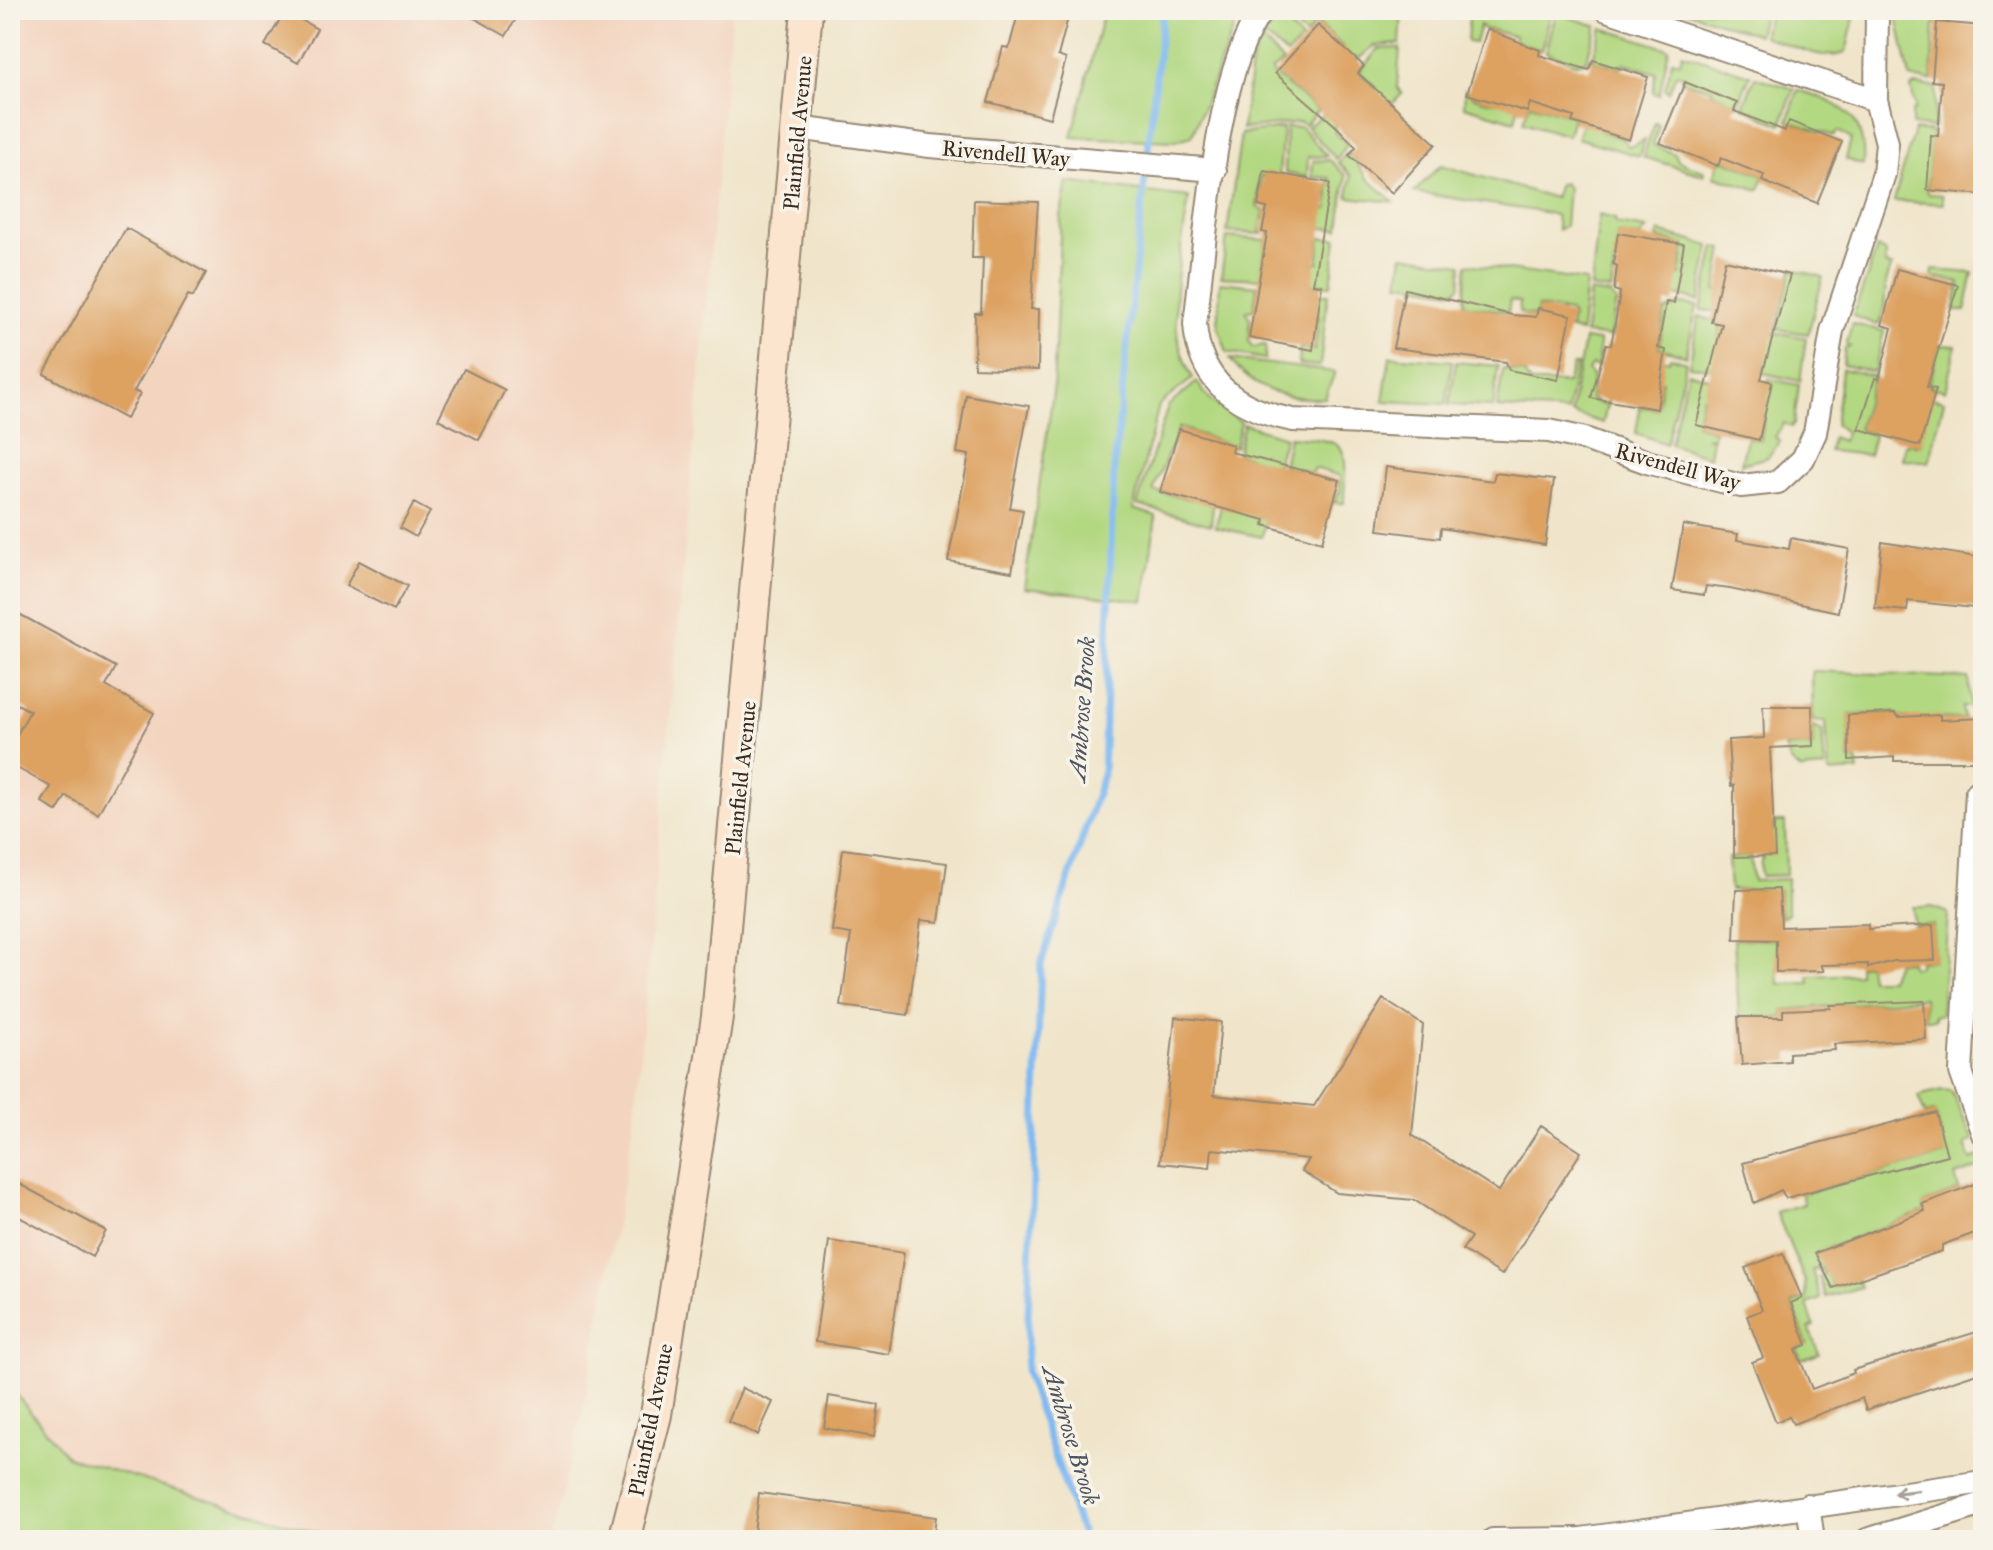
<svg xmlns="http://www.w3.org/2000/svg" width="1993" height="1550" font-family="'IM FELL Great Primer',serif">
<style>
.built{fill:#f3d4bf}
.green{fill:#b3d882;stroke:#778150;stroke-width:2}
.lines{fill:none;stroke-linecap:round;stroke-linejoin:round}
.stream{stroke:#80baf1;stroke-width:7}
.building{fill:#dda161}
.street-casing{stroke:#968874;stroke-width:26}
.secondary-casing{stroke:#968874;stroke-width:34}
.street{stroke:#fff;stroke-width:22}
.secondary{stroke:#fce5cf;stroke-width:30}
.oneway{stroke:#a79f9a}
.labels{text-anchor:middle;stroke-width:7;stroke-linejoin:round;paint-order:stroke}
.street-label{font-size:22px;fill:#3b2a1e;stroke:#f7f3e8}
.water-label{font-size:24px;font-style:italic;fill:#50555d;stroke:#f7f3e8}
</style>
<rect width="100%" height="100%" fill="#f7f3e8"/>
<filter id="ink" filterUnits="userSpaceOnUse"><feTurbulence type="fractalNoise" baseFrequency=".0125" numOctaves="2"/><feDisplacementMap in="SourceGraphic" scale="16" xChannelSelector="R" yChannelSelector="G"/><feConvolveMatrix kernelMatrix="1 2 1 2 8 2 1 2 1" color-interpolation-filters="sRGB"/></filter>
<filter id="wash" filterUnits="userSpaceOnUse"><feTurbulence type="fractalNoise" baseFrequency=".006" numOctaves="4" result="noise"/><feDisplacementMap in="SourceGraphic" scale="32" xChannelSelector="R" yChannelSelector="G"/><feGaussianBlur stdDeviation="1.8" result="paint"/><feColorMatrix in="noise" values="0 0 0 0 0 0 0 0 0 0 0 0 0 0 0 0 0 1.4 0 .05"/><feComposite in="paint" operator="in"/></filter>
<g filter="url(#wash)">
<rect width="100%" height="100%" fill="#f0e5ca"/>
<path class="built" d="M10,10H732L635,1116L584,1405L551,1540H343L68,1457L10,1387Z"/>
<path class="green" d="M1104,10H1241L1192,136L1175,141L1072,137Z
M1289,10H1402L1400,44L1374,46L1351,65L1342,46L1320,25H1314L1306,36L1283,14Z
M1473,10H1481L1484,17L1495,10L1551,12L1542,50L1515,42V36L1488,29L1486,31L1480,25L1475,43L1467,42L1469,15Z
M1683,10H1764L1758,35Z
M1770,10H1856L1846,52C1830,64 1781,42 1763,36Z
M1896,12L1952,15V23L1934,24L1931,81L1910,78Z
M1556,13L1597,26L1586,61L1575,63L1546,52Z
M1279,17L1302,40L1287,55L1263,35Z
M1602,28L1669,49L1659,95L1653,93L1656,73L1624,63L1621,68L1592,60Z
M1261,39L1283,62L1272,70L1273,74L1318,110L1305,125L1300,122L1242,129L1252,58Z
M1400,48L1397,87L1402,94L1388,108L1372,93L1376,88L1359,72L1378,49Z
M1682,53L1750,75L1738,105L1712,92V89L1682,81L1684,76L1676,74L1669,92L1665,89L1672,60L1680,62Z
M1755,77L1794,89L1781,125L1743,107Z
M1914,85L1936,87L1934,128L1912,125V111L1916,109L1911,88Z
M1465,90C1476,103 1502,103 1519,103L1515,121L1464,106Z
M1798,90C1840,103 1867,115 1863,165L1846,159L1851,139L1838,131L1834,136L1788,121Z
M1530,104L1573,116L1568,136L1523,122Z
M1324,114L1334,122L1335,133L1348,144L1336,159L1307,127Z
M1584,119L1602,125L1600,131L1623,139L1629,147L1645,140L1639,156L1577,138Z
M1655,123L1659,125L1653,145L1675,154L1678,161L1705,172L1703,175L1643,157Z
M1286,127H1301L1327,156L1308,157L1307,177L1285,173Z
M1283,128L1279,175L1261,176L1257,207L1264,211L1260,231L1263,234L1227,232L1241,134Z
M1914,130L1932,132L1927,190L1929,194L1942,195L1943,204L1894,201Z
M1349,153L1368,179L1394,202L1348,197L1351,176L1338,162Z
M1721,159L1764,175L1759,190L1714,176Z
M1330,160L1346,176L1339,229L1321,228V209H1328L1330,178L1312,177L1313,161Z
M1441,165L1554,198L1559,184L1564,183L1568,188L1565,226L1558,230L1556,215L1548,213L1414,192Z
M1067,182L1189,197C1181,256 1161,324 1193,378L1159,405L1133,509L1156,516L1144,601L1024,588L1053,393L1061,214Z
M1599,215L1615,219L1616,224L1647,229L1640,237L1618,234L1611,291L1591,288Z
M1659,232L1710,246L1699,301L1668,293L1672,276L1680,275L1685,245L1657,238Z
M1227,237L1266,240L1261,279L1221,277Z
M1320,238H1337L1331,285L1312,284V262H1319Z
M1715,247L1723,249L1716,290L1727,296L1724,312L1701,310Z
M1877,248L1886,253L1885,265L1892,266C1881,286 1889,306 1878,325L1853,316Z
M1403,255L1462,264L1460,286L1455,291L1399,283Z
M1467,264L1586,281L1581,332L1570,330L1572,316L1569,312L1538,307L1536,316L1519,313L1520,302L1510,300L1508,312L1464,304Z
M1792,269L1823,277L1808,334L1777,329Z
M1933,270L1973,273L1965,311H1954L1960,283L1932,276Z
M1220,282L1257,286L1254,308L1246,312L1250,318L1249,342L1253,347L1266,345L1265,359L1227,352L1218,326Z
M1590,292L1610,295L1616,301L1610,337L1585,334Z
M1313,294H1328L1320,366L1299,364L1300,347L1315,350L1319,316L1311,314Z
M1681,304L1697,306L1686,356L1659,348L1665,311Z
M1699,316L1721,324L1714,368L1689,366Z
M1852,324L1884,331L1874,372L1843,365L1845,349L1850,347L1846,345Z
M1779,333L1806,338L1800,381L1763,373L1769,334Z
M1584,339L1599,341L1598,367L1592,365L1588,370L1593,378L1590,399L1603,405L1608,401L1603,423L1571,413Z
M1939,345L1956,346L1945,391L1929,386Z
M1390,356L1452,361L1446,404L1383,401Z
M1670,357L1686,362L1666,444L1636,433L1640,407L1657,409L1662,381L1655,379L1658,358L1669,361Z
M1230,359L1335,372L1325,398C1286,400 1254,391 1230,359Z
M1456,362L1498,366L1493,407L1449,405Z
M1573,365H1577L1567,412L1497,408L1503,369L1524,373L1530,383H1567Z
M1842,369L1874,376L1858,429L1874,435L1869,455L1829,451L1832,437L1842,441L1846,433L1835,424Z
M1688,372L1712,379L1707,398L1702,397L1696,425L1714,430L1713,438L1706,437L1712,439L1709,457L1670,444Z
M1769,379L1799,385L1794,423L1791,427L1784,423L1775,437L1780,441L1768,457L1741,464L1747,438L1761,440Z
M1197,382L1210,400L1241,422L1235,447L1179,427L1153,491L1192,500L1214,497L1211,525L1137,505L1168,406Z
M1927,397L1944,401L1929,462L1902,459L1905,444L1920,446Z
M1244,424L1285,437L1276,466L1237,453Z
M1289,437C1353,441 1346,443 1344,503H1334L1340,491V476L1314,468L1311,473L1285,466L1282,471Z
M1223,501L1266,519L1262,537L1215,527Z
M1812,671L1968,678L1971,707H1962L1964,719L1899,717L1895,713L1849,715V760L1857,761L1858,771L1829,773L1826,722L1813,721Z
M1813,727L1822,731L1825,768L1801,770L1791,762L1785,748L1813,746Z
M1775,822H1785L1786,875L1761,876C1756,853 1776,842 1775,822Z
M1750,856L1753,881L1787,879V914L1781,918L1779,890H1730L1728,858Z
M1913,907H1931L1948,913L1941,1015H1935V1019H1925L1924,998L1783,1010V1017H1739L1734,939L1776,940L1779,984L1810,983L1809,976L1859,974V965H1868L1870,979H1889L1896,962L1910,961L1911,967L1919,966V961L1934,960L1933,925H1914Z
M1942,1090L1951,1091L1974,1140L1965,1145L1971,1160L1982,1156L1983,1166L1955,1176L1959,1190L1923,1204L1925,1211L1818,1252L1833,1288L1857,1279L1861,1287L1826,1297L1819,1277L1824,1274L1821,1268L1812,1270L1821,1299L1807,1304L1814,1326L1809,1328L1819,1354L1801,1360L1797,1349L1807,1344L1792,1303L1806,1299L1805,1281L1776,1212L1804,1204L1801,1194L1946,1155L1935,1112L1925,1114L1918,1096Z
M10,1387L68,1457L343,1540H10Z"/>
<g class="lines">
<path class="stream" d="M1084,1540L1026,1373L1041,964L1103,775L1114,468L1163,10"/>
</g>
<g id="blocks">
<path class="building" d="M460,10H521L506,36Z
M1019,10H1070L1058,56L1066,59L1050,118L988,102L1003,47L1009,48Z
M285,11L317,29L298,63L265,45Z
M1937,22L1983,26V195L1927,190L1931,135L1938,136L1942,82L1932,81Z
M1318,25L1364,66L1358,73L1436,144L1392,193L1349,155L1356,147L1337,127L1275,73Z
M1487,29L1540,50L1539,55L1589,70L1593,60L1648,77L1629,140L1572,122L1574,117L1530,103L1527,112L1467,94Z
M1685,82L1737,103L1734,111L1785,131L1789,121L1842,142L1817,203L1762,181L1764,175L1721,158L1718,166L1660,143Z
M1264,171L1330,183L1313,284L1322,285L1313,350L1249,338L1267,233L1262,232L1267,208L1258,206Z
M974,200L1038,202L1031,309H1039L1038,370L974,368L975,313H981L983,258H972Z
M126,228L206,273L193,297L188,295L134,391L140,394L126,419L44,374Z
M1618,233L1684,244L1674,303L1666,302L1658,348L1666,350L1657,409L1591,398L1606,344L1611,345L1616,318L1620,292L1614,290L1617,266L1613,264Z
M1725,260L1790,275L1761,379L1772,382L1759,440L1696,425L1722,324L1711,322Z
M1897,269L1958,285L1927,387L1936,389L1920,446L1859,429L1875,378L1879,379L1892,328L1882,325Z
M1405,289L1512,315L1536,317L1538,308L1571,315L1558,380L1509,370L1506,362L1393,348Z
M464,369L505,390L479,440L438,419Z
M966,395L1029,406L1010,508L1023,510L1012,572L948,561L969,455L957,453Z
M1179,429L1233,445L1231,452L1340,480L1322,542L1264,525L1265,520L1160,492Z
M1386,467L1493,481L1495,473L1554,480L1545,545L1441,528L1440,538L1378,530Z
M414,503L430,512L416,537L400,528Z
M1683,525L1738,534L1737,540L1789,549L1791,538L1849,549L1838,612L1730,589L1706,586L1704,595L1672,590Z
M1882,542L1983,558V609L1908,601L1907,611L1875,608Z
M359,561L407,586L394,610L346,586Z
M10,609L116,667L106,686L154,713L98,814L66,796L57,812L42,802L51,787L10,764V747L30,711L10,700Z
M1763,706H1812L1813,746L1770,748L1775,856L1734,857V785L1731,786L1728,740L1764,738Z
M1895,713L1899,717L1940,715V720L1983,718V761H1894V757L1849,760L1848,715Z
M843,849L947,863L939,922L921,920L908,1015L841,1006L851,934L832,931Z
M1779,889L1781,927L1868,924V929L1933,925L1935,960L1894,961L1868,968V964L1821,965L1824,971L1776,972V940L1734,939L1736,890Z
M1383,999L1423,1025L1412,1135L1499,1191L1541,1126L1581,1152L1502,1275L1462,1250L1471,1237L1414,1200L1337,1193L1302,1171L1309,1159L1212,1149L1210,1168L1160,1163L1175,1017L1221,1022L1214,1095L1314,1106Z
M1924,1001L1926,1039L1834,1044L1835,1050L1789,1053V1061L1742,1065L1738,1017H1783V1010L1831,1008L1830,1005Z
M1935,1112L1947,1155L1786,1198L1781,1190L1754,1203L1743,1163Z
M10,1179L106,1231L92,1257L10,1212Z
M1983,1181V1230L1942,1245V1251L1833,1288L1815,1253L1925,1211L1922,1204Z
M829,1241L904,1253L889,1354L815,1342Z
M1783,1253L1802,1298L1791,1303L1807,1345L1796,1349L1812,1389L1854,1373L1853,1370L1983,1330V1371L1866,1410L1862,1398L1793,1424L1789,1416L1776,1422L1752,1362L1763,1358L1747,1316L1762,1310L1745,1268Z
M742,1388L773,1402L758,1435L728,1421Z
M829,1396L879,1405L874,1437L824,1428Z
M759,1493L936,1517L933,1540H753Z"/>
</g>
</g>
<g filter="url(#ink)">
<use href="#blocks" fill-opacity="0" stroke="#968874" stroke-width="2"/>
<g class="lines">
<g class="street-casing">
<path id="street" d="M1262,10C1214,74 1206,241 1195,324C1199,383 1239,410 1293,420L1549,431L1585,439L1647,462L1741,486L1778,482L1803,459L1815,433L1832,331L1884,174L1887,143L1876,100L1607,10
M1876,100L1877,10
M798,128L930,146L1215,170
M1977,792L1961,1072L1983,1134
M1808,1505L1813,1540
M1493,1540L1581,1539L1983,1482
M1867,1540L1983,1504"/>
</g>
<g class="secondary-casing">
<path id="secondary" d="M624,1540L656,1415L717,1017L807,10"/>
</g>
<use href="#street" class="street"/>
<use href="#secondary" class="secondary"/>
</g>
<defs><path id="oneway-shaft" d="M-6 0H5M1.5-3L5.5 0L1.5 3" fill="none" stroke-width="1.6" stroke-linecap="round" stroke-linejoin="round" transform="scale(2)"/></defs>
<use class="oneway" href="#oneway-shaft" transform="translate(1906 1492) rotate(173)"/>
</g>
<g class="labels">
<g class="street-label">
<text transform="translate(797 133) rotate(-85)" y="8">Plainfield Avenue</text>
<text transform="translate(1006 153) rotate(5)" y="8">Rivendell Way</text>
<text transform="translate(1678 466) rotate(15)" y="8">Rivendell Way</text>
<text transform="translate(740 778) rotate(-84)" y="8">Plainfield Avenue</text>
<text transform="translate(650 1420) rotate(-79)" y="8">Plainfield Avenue</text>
</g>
<g class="water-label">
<text transform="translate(1082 709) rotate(-86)" y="8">Ambrose Brook</text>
<text transform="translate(1071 1435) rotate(73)" y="8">Ambrose Brook</text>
</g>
</g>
<rect width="1993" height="1550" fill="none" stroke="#f7f3e8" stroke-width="40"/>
</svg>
